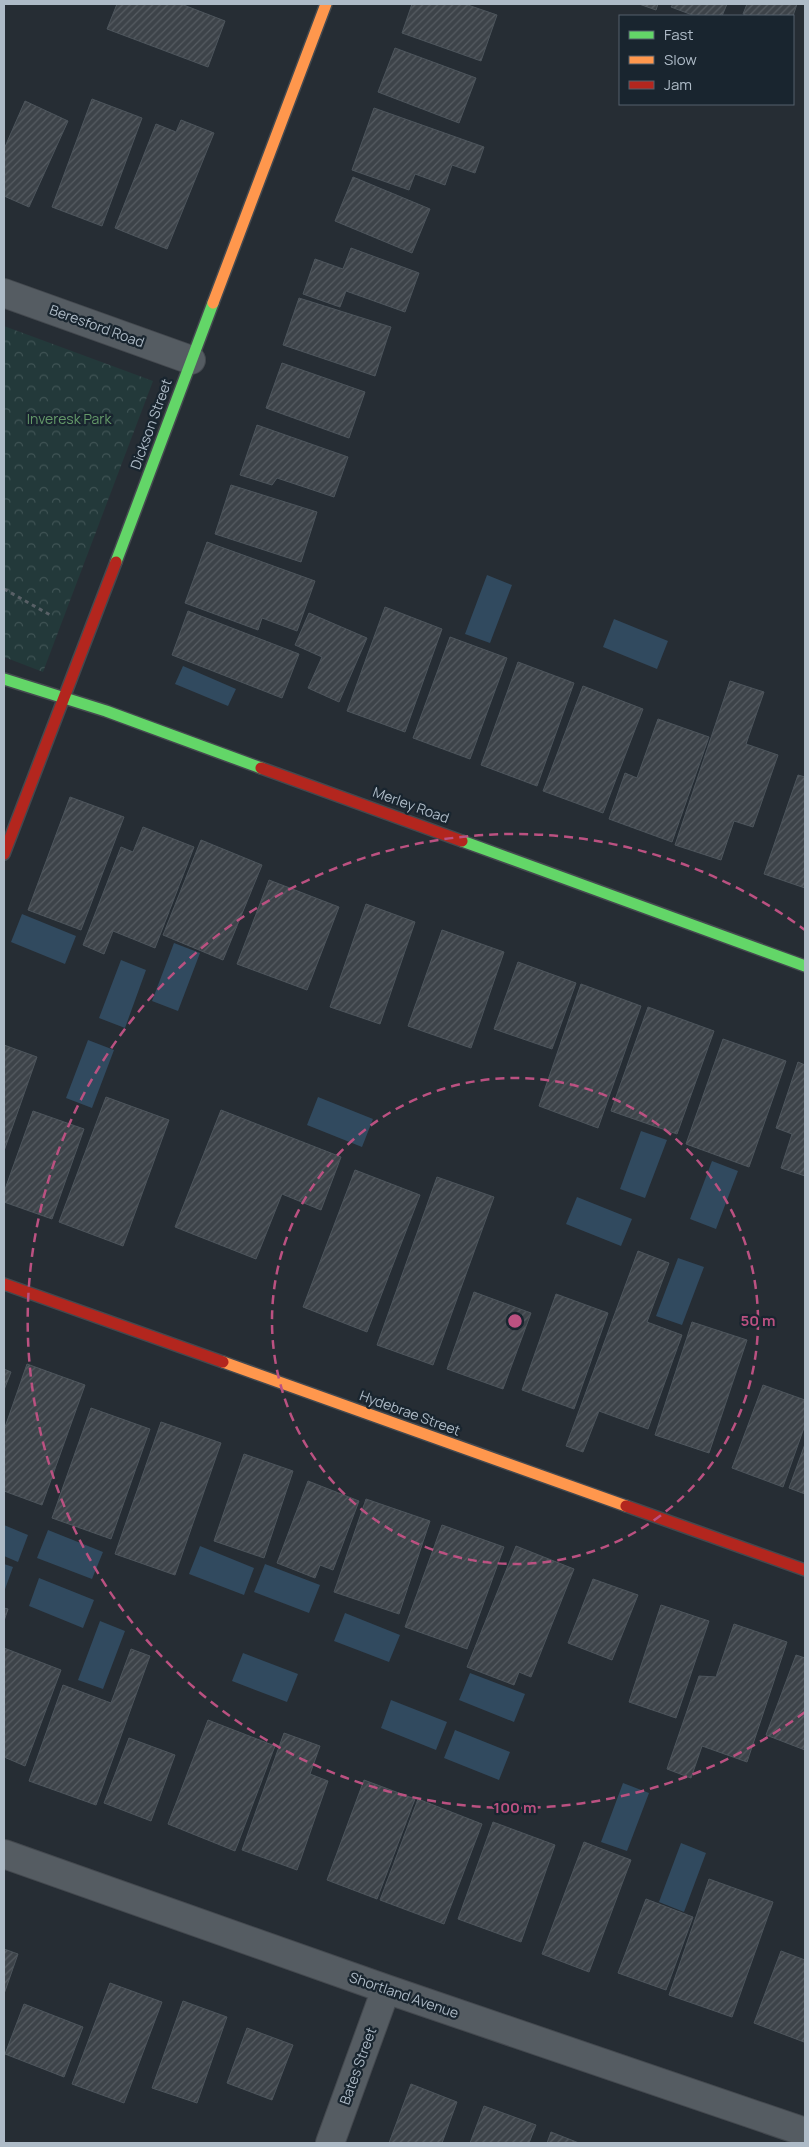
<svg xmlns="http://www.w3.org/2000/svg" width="809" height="2147" font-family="Manrope,sans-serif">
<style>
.forest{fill:url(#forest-crowns)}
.water{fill:#314a5f}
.building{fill:url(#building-hatch);stroke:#4d555c}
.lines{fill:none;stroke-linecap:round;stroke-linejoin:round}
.street-casing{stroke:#44494f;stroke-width:30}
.fast-casing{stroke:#44494f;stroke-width:14}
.slow-casing{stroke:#44494f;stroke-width:14}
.jam-casing{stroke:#44494f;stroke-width:14}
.path{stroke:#586066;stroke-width:3;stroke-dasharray:4 4;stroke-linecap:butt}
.street{stroke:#555c62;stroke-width:28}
.fast{stroke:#63d668;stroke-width:11}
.slow{stroke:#ff974d;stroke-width:11}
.jam{stroke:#b3261e;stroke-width:11}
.ring{fill:none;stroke:#bb5181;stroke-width:2.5;stroke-dasharray:9 6}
.labels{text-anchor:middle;stroke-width:4.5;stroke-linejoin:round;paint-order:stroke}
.street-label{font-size:14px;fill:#aebbc7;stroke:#19252f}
.park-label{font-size:14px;fill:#649969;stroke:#19252f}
.centre{fill:#bb5181;stroke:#19252f;stroke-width:2.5}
.ring-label{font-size:15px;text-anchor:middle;font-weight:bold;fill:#bb5181;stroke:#19252f;stroke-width:4.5;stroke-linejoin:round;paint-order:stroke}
</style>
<defs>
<pattern id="forest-crowns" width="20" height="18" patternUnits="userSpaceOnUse" patternTransform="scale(1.25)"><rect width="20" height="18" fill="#23393a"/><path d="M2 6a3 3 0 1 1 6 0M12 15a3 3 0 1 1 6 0" fill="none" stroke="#405455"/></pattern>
<pattern id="building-hatch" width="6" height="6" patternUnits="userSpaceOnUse" patternTransform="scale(1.25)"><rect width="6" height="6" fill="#3d4349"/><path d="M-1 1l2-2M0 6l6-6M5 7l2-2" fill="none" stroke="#565c62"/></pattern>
</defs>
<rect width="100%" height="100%" fill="#262d34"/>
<path class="forest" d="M4,326L153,381L43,672L4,657Z"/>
<path class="water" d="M487,575L512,585L490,643L465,634Z
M614,619L668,641L657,669L603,647Z
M183,666L236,689L228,706L175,684Z
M22,914L76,936L65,964L11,942Z
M174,943L200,953L178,1011L152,1001Z
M121,960L146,970L125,1028L99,1018Z
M88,1040L114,1050L92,1108L66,1098Z
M318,1097L373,1119L362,1147L307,1125Z
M641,1131L667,1140L645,1198L620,1189Z
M712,1161L738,1171L716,1229L690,1219Z
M577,1197L632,1219L621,1246L566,1224Z
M678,1258L704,1267L682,1325L656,1316Z
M4,1525L28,1535L18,1562L4,1556Z
M48,1530L103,1552L92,1579L37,1558Z
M200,1546L254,1568L244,1595L189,1574Z
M4,1564L13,1567L4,1592Z
M265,1564L320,1585L309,1613L254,1592Z
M39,1578L94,1600L83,1628L29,1606Z
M345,1613L400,1635L389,1662L334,1641Z
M100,1621L125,1631L103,1689L78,1680Z
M243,1653L298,1674L287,1702L232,1681Z
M470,1673L525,1694L514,1722L459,1700Z
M391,1700L447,1722L436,1750L381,1728Z
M455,1730L510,1752L499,1780L444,1758Z
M623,1783L649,1793L627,1851L601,1842Z
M681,1843L706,1853L684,1912L659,1902Z"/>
<path class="building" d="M117,4H181L225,21L208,67L107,29Z
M412,4H465L497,15L481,61L402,33Z
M639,4H658L656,10Z
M673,4H727L722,16H695L671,7Z
M747,4H797L793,16H749L743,14Z
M395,48L476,78L459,123L378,92Z
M92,99L142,118L102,226L52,207Z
M25,101L68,121L29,207L4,196V149Z
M374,108L484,147L475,173L452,165L445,185L415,174L409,190L352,170Z
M181,120L214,133L167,249L115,228L156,124L176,132Z
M353,177L430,209L412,253L335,221Z
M351,248L419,273L405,312L346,291L340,307L303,294L315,259L343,269Z
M299,298L391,327L375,376L283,345Z
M282,363L365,392L349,438L266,408Z
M257,425L348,457L334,497L277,478L272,485L240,475Z
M231,485L317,512L301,562L215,534Z
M207,542L315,581L297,631L262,618L258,630L185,603Z
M385,607L442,629L405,732L347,711Z
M188,611L299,654L282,698L172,655Z
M309,613L367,638L339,702L308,688L322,657L295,645Z
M450,637L507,658L470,759L413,738Z
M518,662L574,683L537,786L481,765Z
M730,681L764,692L746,744L778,755L753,827L734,821L721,860L675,845Z
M583,686L643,709L603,813L543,791Z
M658,719L709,737L672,842L609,819L625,773L637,778Z
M798,775L805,777V888L764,874Z
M70,797L124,817L81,930L28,910Z
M143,827L194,847L155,948L113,931L104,954L83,945L121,847L133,852Z
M201,840L262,865L223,960L163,935Z
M269,880L339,907L307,990L237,964Z
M366,904L415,922L380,1024L330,1007Z
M442,930L504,952L471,1048L408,1026Z
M518,962L576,983L552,1049L494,1029Z
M581,984L641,1006L598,1128L539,1106Z
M648,1007L714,1031L677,1134L611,1111Z
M723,1039L786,1061L749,1167L686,1144Z
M4,1045L37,1057L4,1151Z
M798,1062L805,1065V1176L781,1168L792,1134L776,1128Z
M106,1097L169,1120L123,1246L59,1222Z
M221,1110L341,1157L321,1210L282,1194L256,1259L175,1227Z
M33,1111L84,1129L52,1219L4,1202V1192Z
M355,1170L420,1195L367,1332L303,1307Z
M437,1177L494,1197L433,1365L377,1345Z
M638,1251L669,1263L647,1322L682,1335L648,1429L599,1411L583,1452L566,1446Z
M474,1292L531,1313L503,1389L447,1369Z
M556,1294L608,1313L574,1409L522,1390Z
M692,1322L747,1340L709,1453L655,1435Z
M27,1364L85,1385L42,1505L4,1491V1430Z
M4,1369L11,1372L4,1390Z
M763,1385L805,1400V1425L783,1487L732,1468Z
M91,1408L150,1429L111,1539L52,1518Z
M161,1422L221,1443L175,1575L115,1554Z
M805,1444V1494L789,1488Z
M244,1454L293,1471L264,1558L214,1541Z
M308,1481L359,1501L333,1570L320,1565L315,1578L277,1563Z
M366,1499L430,1521L399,1614L334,1592Z
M442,1525L504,1547L467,1649L405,1627Z
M516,1546L574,1569L531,1677L519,1672L514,1685L467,1667Z
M593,1579L638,1595L612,1660L568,1643Z
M661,1605L709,1621L676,1718L629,1702Z
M4,1608L8,1609L4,1621Z
M734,1624L787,1642L747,1762L702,1746L691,1778L667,1769L699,1676L716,1677Z
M4,1648L61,1670L25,1766L4,1757Z
M131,1649L150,1656L96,1805L29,1781L63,1685L111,1703Z
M796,1655L805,1658V1750L766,1735Z
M208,1720L275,1746L235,1851L168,1824Z
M284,1733L320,1746L310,1774L328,1781L297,1870L242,1850Z
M129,1738L175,1755L151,1821L104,1803Z
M364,1780L415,1799L377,1899L327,1880Z
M418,1799L482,1824L444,1924L380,1900Z
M493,1822L555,1845L521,1942L458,1919Z
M584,1842L631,1860L589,1972L542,1954Z
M709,1879L773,1902L732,2017L669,1995Z
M646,1899L693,1917L666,1990L618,1973Z
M4,1949L18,1954L4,1994Z
M781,1951L805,1960V2037L804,2042L754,2023Z
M110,1983L162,2002L124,2103L72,2084Z
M183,2001L227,2017L197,2103L152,2088Z
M24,2004L83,2027L64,2077L5,2054Z
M247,2028L293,2045L272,2100L227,2083Z
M411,2084L457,2102L442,2143H389Z
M484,2106L536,2125L529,2143H470Z
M551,2132L579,2143H547Z"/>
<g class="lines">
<g class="street-casing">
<path id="street" d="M4,293L191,360
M4,1854L386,1989L805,2132
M330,2143L386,1989"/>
</g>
<g class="fast-casing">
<path id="fast" d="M116,562L213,303
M4,679L106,711L261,768
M462,841L805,966"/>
</g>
<g class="slow-casing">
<path id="slow" d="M213,303L326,4
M223,1362L626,1506"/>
</g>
<g class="jam-casing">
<path id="jam" d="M261,768L462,841
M4,854L116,562
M4,1284L223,1362
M626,1506L805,1570"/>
</g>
<path class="path" d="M4,589L52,616"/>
<use href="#street" class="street"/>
<use href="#fast" class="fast"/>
<use href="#slow" class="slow"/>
<use href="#jam" class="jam"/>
</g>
<g class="ring">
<circle cx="515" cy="1321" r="243"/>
<path d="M805 1712A487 487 0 1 1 805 930"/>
</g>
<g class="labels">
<g class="street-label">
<text transform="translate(97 326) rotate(20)" y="5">Beresford Road</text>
<text transform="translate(151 424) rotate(-70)" y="5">Dickson Street</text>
<text transform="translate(411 805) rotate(20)" y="5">Merley Road</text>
<text transform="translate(410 1413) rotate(20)" y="5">Hydebrae Street</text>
<text transform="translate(404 1995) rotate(19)" y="5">Shortland Avenue</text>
<text transform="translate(358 2066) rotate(-70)" y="5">Bates Street</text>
</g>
<g class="park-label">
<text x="69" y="424">Inveresk Park</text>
</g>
</g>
<circle cx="515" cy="1321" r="8" class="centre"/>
<g class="ring-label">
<text x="758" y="1326">50 m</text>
<text x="515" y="1813">100 m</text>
</g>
<rect width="809" height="2147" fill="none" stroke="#aebbc7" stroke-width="10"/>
<rect x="619" y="15" width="175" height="90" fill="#19252f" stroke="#55616c"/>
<rect x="629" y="31" width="25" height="8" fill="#63d668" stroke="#55616c"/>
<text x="664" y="40" font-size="15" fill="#aebbc7">Fast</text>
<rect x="629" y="56" width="25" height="8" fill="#ff974d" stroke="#55616c"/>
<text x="664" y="65" font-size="15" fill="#aebbc7">Slow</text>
<rect x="629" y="81" width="25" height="8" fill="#b3261e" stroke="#55616c"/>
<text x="664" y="90" font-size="15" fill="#aebbc7">Jam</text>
</svg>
